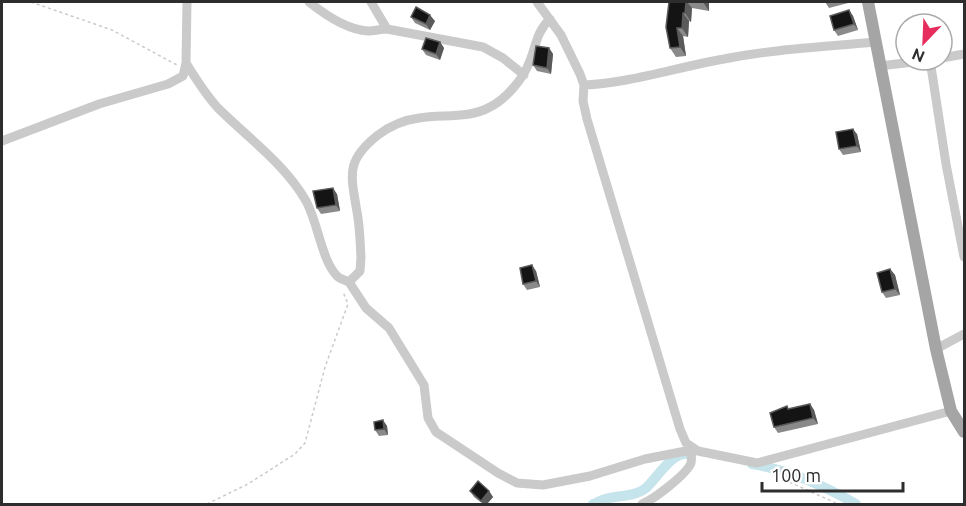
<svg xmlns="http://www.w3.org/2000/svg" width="966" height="506" font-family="Ubuntu,sans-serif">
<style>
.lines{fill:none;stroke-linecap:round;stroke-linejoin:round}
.canal{stroke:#c6e4eb;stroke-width:10}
.path{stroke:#cacaca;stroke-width:1.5;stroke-dasharray:3 3;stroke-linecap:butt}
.minor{stroke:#cacaca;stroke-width:9}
.major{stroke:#a5a5a5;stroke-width:12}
.wall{fill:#8a8a8a}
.shaded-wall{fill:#5a5a5a}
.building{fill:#141414;stroke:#5a5a5a;stroke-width:1.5}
</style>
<rect width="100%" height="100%" fill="#fff"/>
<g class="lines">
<path class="canal" d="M752,464C790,470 823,485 856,504
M593,504C597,503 601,500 605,499C619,495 635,497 646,488C657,478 672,451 689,454"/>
<path class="path" d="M31,2L112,30L177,65
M781,467L787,481L838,504
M207,504L248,484L295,454L305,443L325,367L348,304L343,292"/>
<path class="minor" d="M309,2C324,14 348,30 368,31C374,31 381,29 387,29
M371,2L387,29L483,47L503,58L524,75
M537,2L561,35L580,74L584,85L583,101L587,119L680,429L686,443L698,451L757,463L951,411
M942,58L964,54
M930,60L946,164L964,257
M186,63C196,79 205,94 218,108C247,137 285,164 306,201C318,222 321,259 337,276C340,279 345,280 349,282L360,271L361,257C360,242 360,227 357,212C351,175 345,161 378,135C390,126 403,120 419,118C442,114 469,119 490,107C506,99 523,79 529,63C536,47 536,32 550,19
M879,66L931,60
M584,85C630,83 678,67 724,59C774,49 824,47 875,42
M2,141L99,104L168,84L183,76L186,63L187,2
M349,282L366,308L389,328L424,385L428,418L436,432L498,473L517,483L543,485L590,476L645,459L691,450
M936,349L964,334
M642,504C653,500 687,474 691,463C692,458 691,452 691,448"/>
<path class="major" d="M868,2L936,349L951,411L964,432"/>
</g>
<path class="wall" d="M669,2H709V11L692,8L691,22L689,21L688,37L683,36L686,56L676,57L670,48Z
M825,2H852L829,8Z
M849,10L853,16L858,30L838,36L834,30Z
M411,17L435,21L430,30L415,23Z
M440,42L444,48L440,60L426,55L422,49Z
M549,48L553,54L551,74L537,71L533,65Z
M857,134L861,152L843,155L839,149Z
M337,194L340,211L321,214L317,208Z
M890,269L895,275L900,295L886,298L882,292Z
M536,271L540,287L527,290L523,284Z
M810,404L814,410L818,424L778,433L774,427L789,409Z
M383,421L387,426L388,435L379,436L375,430Z
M470,491H489L493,497L487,504H483L474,497Z"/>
<path class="shaded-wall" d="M686,2H687L692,8L691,22L685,13Z
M703,2H709V11Z
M849,10L853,16L858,30L854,24Z
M683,13L689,21L688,37L682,28Z
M430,15L435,21L430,30L426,24Z
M677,28L683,36L686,56L680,47Z
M440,42L444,48L440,60L436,54Z
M549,48L553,54L551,74L547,68Z
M853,129L857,134L861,152L857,146Z
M333,188L337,194L340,211L336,205Z
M532,265L536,271L540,287L536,281Z
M890,269L895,275L900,295L895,289Z
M810,404L814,410L818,424L813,418Z
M383,420L387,426L388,435L384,429Z
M489,491L493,497L487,504H484L481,501Z"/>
<path class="building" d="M669,2H686L685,13H683L682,28H677L680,47L670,48L666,27Z
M416,7L430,15L426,24L411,17Z
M849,10L854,24L834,30L830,16Z
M426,38L440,42L436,54L422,49Z
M536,46L549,48L547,68L533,65Z
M853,129L857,146L839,149L836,132Z
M333,188L336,205L317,208L313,191Z
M532,265L536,281L523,284L520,268Z
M890,269L895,289L882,292L877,273Z
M810,404L813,418L774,427L770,413L787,406L788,409Z
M383,420L384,429L375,430L374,422Z
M478,481L489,491L481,501L470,491Z"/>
<rect width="966" height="506" fill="none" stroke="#2d2d2d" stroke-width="6"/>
<g transform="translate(924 42) rotate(203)"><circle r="28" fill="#ffffff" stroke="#ababab" stroke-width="1.5"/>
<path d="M0-4.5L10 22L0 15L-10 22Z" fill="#e72d5d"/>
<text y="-9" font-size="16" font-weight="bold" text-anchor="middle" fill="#2d2d2d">N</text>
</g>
<path d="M762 482v9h141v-9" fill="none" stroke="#2d2d2d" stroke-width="3"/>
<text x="771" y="482" font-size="18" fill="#2d2d2d" stroke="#ffffff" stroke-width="4.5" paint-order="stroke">100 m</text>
</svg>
